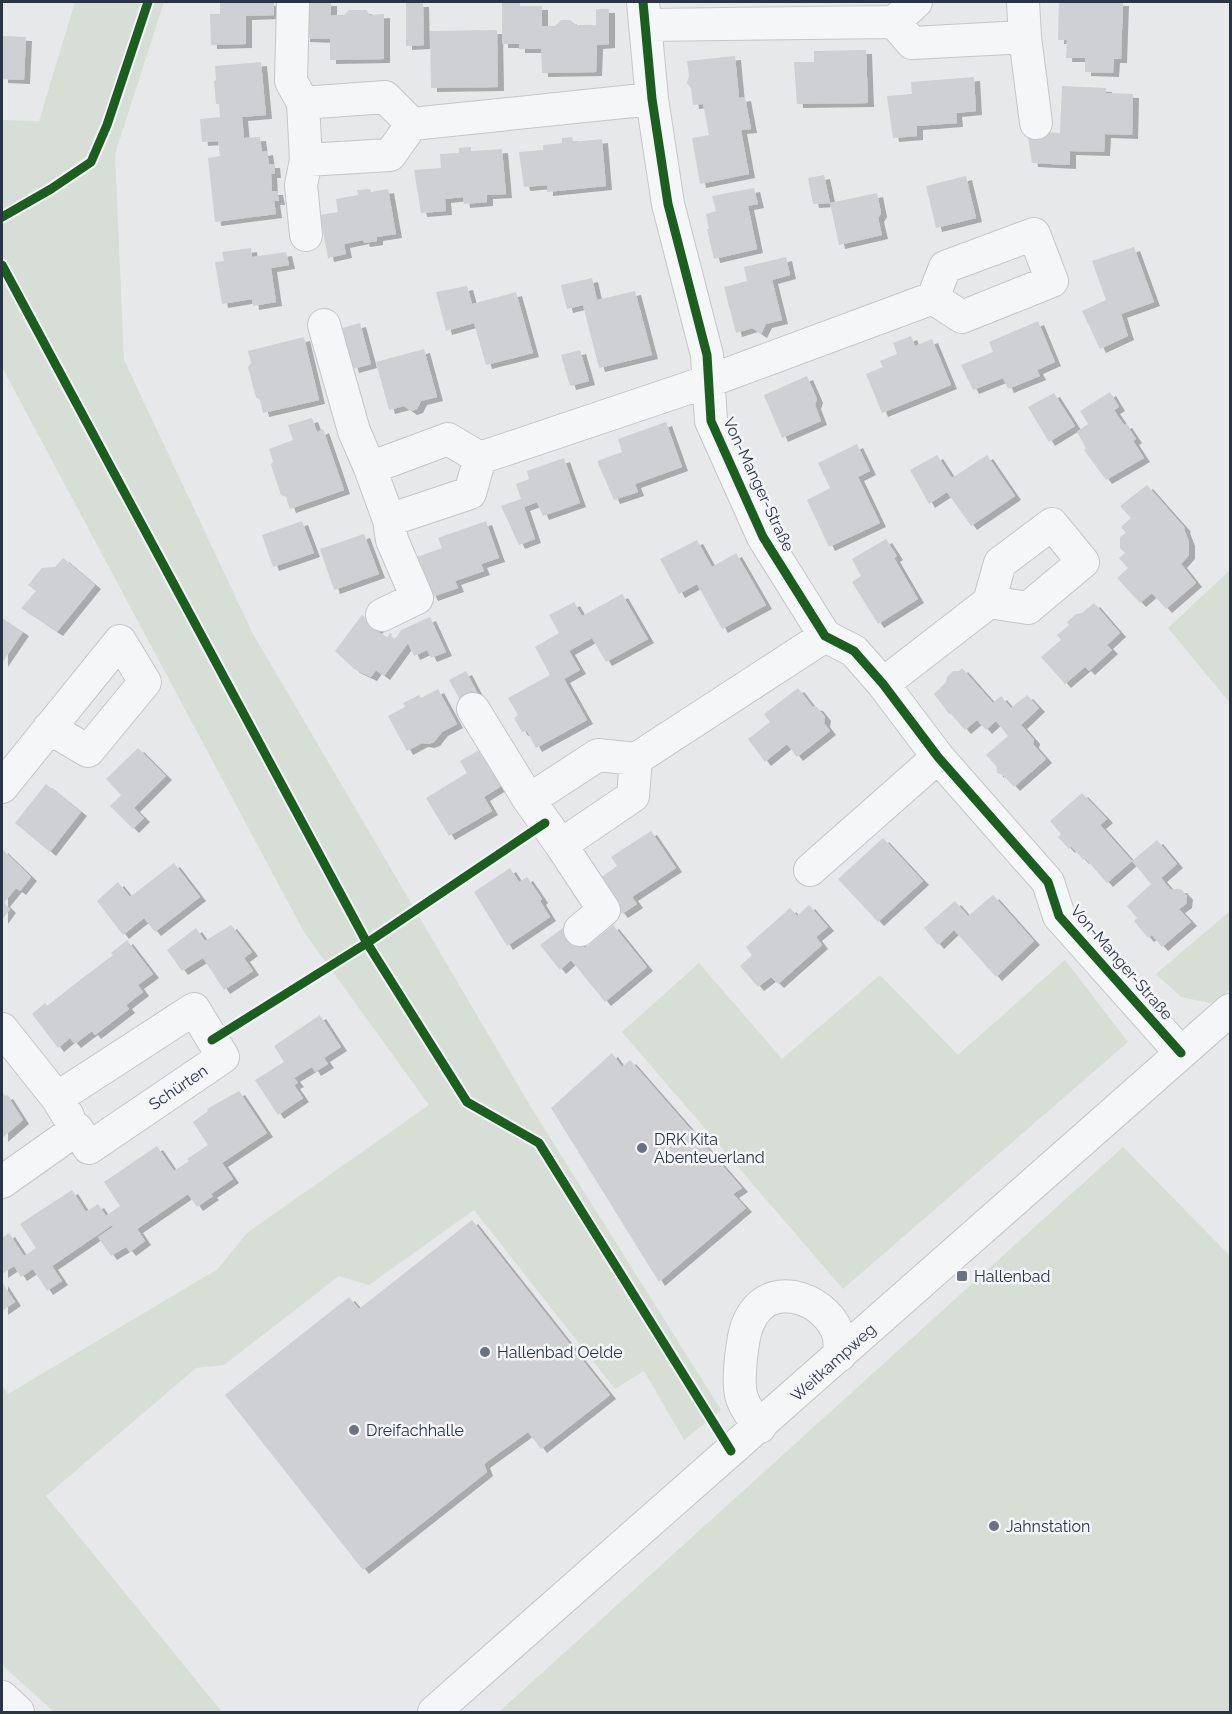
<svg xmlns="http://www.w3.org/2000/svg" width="1232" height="1714" font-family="Raleway,sans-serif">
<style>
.green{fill:#d6ded6}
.building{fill:#ced0d3;filter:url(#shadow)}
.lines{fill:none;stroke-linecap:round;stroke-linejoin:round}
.minor-casing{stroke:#c4c6c8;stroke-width:34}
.minor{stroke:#f5f6f7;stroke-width:32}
.cycleway-casing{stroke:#f4f6f9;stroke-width:13}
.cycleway{stroke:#1b5e20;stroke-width:9}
.poi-dot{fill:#6c737f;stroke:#f4f6f9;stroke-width:2}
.labels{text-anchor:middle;stroke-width:5;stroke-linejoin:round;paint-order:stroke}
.street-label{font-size:16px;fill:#2b3445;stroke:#f4f6f9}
.poi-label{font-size:16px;fill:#2b3445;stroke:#f4f6f9;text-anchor:start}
</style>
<defs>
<filter id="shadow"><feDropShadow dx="6" dy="4" stdDeviation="0" flood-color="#0004"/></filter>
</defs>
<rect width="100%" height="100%" fill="#e6e8ea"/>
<path class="green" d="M75,2H164L115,154L124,360L253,634L532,1109L721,1410L684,1440L644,1371L615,1389L474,1210L369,1285L339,1276L224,1365L196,1368L46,1496L222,1712H54L2,1665V1385L8,1394L218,1269L247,1233L429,1105L304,932L2,367V120L39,121Z
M1229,2H1230V259Z
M1230,570V703L1168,628Z
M1230,911V989L1214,1004L1181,997L1156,974Z
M1065,960L1128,1042L843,1289L622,1032L699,963L782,1059L880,975L958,1055Z
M1123,1147L1230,1256V1712H499Z"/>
<path class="building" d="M220,2H274V15L246,16V44L211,45L210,14H220Z
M305,2H331V15H344L349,10H366L370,15L384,14V59L330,60V39L304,38Z
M502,2H520V6H542V26H555L561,20H570L576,25H596V9H609V44L597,45L596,72L542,73L541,49H519V44H502Z
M1059,2H1123L1121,59H1114L1113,73L1085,72V58H1066L1067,40H1058Z
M406,3H423L424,45L406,46Z
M497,30L498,87L431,88L430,31Z
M2,36L26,37L24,80L2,79Z
M866,50L868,103L797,104L794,62H814V51Z
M735,56L739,98L745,97L751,129L741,130L749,174L700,184L692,138L709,135L703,104L693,105L691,88L687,83L689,76L687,61Z
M261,62L266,115L242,117L244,138L260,137L262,152L267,151L269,164H274L275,174H271L272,191H277L279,201H274L276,214L215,222L208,158L220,156L218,141L202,142L200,119L220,117L219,104H216L214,81L216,80L215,66Z
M974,77L976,111L956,113L957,123L917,126V136L893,138L887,96L912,94L911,82Z
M1062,86L1106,88V93L1133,94L1132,135L1105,134L1104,152L1070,151V165L1032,163L1027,131L1060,133Z
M572,137L573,142L602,139L606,186L547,192V185L524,187L519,152L543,150V145L562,143V138Z
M471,147V151L502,149L506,194L487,195V202L464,204L463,197L445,199L446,211L421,213L414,170L441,168L440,154L459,153V148Z
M824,175L830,203L877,193L881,213L878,218L882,235L839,245L830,203L813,204L808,178Z
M966,176L976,218L936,228L926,186Z
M754,188L758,204L748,206L757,249L714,259L707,229H709L706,214L716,211L712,196Z
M370,189L371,192L388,189L396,234L377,237V241L364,243L363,240L344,244L346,254L328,258L320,215L338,212L336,199L358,195L357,190Z
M1134,247L1154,302L1121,314L1128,336L1100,349L1082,311L1106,300L1092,261Z
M251,248L252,257L286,252L289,265L271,268L276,302L253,306L252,299L222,304L215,262L224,261L222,252Z
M786,257L790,275L772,280L782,320L766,324L761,334L752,328L736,333L724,287L747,281L744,267Z
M592,278L597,300L635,291L652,355L599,368L583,305L567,309L561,285Z
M467,286L472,304L516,292L533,353L486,365L474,323L446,331L436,292Z
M1038,321L1055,362L1037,370L1040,376L1008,389L1003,378L973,390L961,365L993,352L989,342Z
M360,323L371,364L353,369L342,328Z
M911,336L915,346L932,339L951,385L882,413L866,374L883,367L880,361L897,354L893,343Z
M304,337L319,400L263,413L260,400L256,397L252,383L248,367L251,363L248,351Z
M424,349L437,397L421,401L417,409L411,411L404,406L389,410L376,362Z
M580,350L589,381L570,386L561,355Z
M807,376L817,399L815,405L821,421L782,438L764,395Z
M1110,392L1119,407L1114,410L1124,425L1126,424L1136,439L1133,441L1144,458L1106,480L1084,450L1086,448L1077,432L1088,424L1080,411Z
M1054,393L1075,426L1049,442L1028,407Z
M312,418L317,432L323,429L344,490L290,509L286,497L281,495L271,465L273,461L269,449L293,440L288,425Z
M666,422L682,467L635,484L638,492L614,500L597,461L622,452L618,439Z
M857,444L870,471L858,477L880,523L829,547L807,500L830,488L818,463Z
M937,455L952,478L987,455L1015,496L971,526L947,492L929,504L910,470Z
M564,458L580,503L543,516L537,502L524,507L535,539L519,545L501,506L521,499L516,484L529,479L527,471Z
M1147,485L1185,528L1184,529L1189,542V555L1181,564L1196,583L1166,609L1152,593L1140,603L1117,578L1128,568L1119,558L1125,553L1120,548V537L1126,533L1121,527L1131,518L1120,506Z
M302,521L314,553L273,567L262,535Z
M486,521L499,558L481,564L484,571L455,581L458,588L432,597L414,558L442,548L438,538Z
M364,534L379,574L334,590L320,549Z
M886,539L897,556L894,558L918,599L878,624L852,582L861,576L852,559Z
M697,540L712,567L736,553L766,605L722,629L697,584L679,594L660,559Z
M63,558L95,585L57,632L21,608L36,591L28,585L42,568L55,567Z
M622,594L648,639L606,662L592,638L569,651L580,670L564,679L587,720L536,748L527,731L522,732L514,718L518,715L508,698L550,675L535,647L559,633L549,615L574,602L582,616Z
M1094,603L1120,633L1107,645L1112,650L1089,671L1085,667L1065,684L1041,657L1061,640L1057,635L1069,625L1067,622L1076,614L1082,613Z
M362,615L376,626L380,625L376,630L387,638L390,633L392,634L391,636L395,639L401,630L430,617L446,652L431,658L427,650L414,656L408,643L384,676L376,670L371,677L354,669L335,651Z
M2,618L23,632L2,663Z
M962,668L993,703L1001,696L1011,708L1027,695L1039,708L1021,725L1034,740L1033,744L1046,759L1014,787L1003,775L997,773L996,766L986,755L1008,736L996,721L986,730L977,720L965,730L951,714H949L934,694L946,682L947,677L953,671H959Z
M466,671L479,696L463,705L449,680Z
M798,688L812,706L817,707L825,717L824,723L830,731L797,757L787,744L765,762L748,739L770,722L764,714Z
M438,689L457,724L442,732L434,742L428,744L422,743L407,751L388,716L405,707L403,703L419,695L421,698Z
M138,748L166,776L134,808L144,818L133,829L110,806L121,795L106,779Z
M481,749L503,785L484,797L492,811L449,836L426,798L467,773L460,761Z
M46,784L81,812L50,852L15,823Z
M1082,793L1107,819L1100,825L1132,861L1107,883L1085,858L1083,860L1071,846L1069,849L1058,837L1061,834L1050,821Z
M651,831L676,868L632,897L637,904L622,914L596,881L617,866L611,857Z
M883,838L923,881L878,922L838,879Z
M1157,840L1177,864L1161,878L1171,890L1173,889H1181L1187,896L1186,904L1179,909L1191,922L1162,947L1152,935L1148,938L1134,921L1137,918L1127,906L1151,884L1132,861Z
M2,849L31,877L20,891L16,888L4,903L10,909L2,920Z
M174,863L200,897L155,932L144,918L123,935L97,901L118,882L130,897Z
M510,868L519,882L527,877L542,899L540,901L550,917L507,946L474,892Z
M993,895L1034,941L996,977L954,930L938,945L924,928L955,901L968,916Z
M809,905L828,927L816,937L822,945L778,984L771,977L758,987L740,966L752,955L746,947L790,908L797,916Z
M231,925L252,952L244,958L253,971L224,990L203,958L182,971L167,950L196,928L205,941Z
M567,925L585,948L613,925L647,967L605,1002L571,960L560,970L540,945Z
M127,940L153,974L138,985L143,992L126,1005L129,1009L95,1035L92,1031L75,1044L70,1038L58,1048L32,1014L45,1003L47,1006L80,980L113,955L111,953Z
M320,1015L341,1047L324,1058L328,1064L315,1072L312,1067L294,1078L298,1083L294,1085L303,1098L278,1115L255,1080L284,1062L274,1046Z
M612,1053L622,1067L630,1060L742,1188L733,1194L746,1208L659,1282L551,1108Z
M239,1091L267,1133L222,1163L233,1179L211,1194L213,1196L197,1207L188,1194L137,1229L145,1241L130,1252L126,1247L111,1256L98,1237L113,1227L112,1225L52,1266L62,1281L47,1291L33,1269L21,1277L14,1266L2,1274V1238L9,1233L24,1256L36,1248L20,1224L72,1190L86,1212L98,1204L106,1216L120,1206L104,1182L157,1146L174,1171L189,1161L187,1159L208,1145L193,1122L208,1111L207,1109Z
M2,1092L5,1096L7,1095L23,1120L2,1138Z
M472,1220L610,1395L541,1449L528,1432L484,1464L487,1472L363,1570L225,1395L349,1297L359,1309Z
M2,1282L15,1302L2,1311Z"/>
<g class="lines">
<g class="minor-casing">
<path id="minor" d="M293,2L291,81L303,103
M643,2L652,99L668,204L707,355L711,421L763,537L825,636L854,651L883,684L938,757L1048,882L1059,916L1181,1053
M894,22L912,43L1025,37L1023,2
M646,25L894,22L916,2
M1025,37L1036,123
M412,124L390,155L306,160L303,103L385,97L412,124L652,99
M306,160L301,185L306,235
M324,325L354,431L370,468
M480,458L470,493L389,520L370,468L448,439L480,458L709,381L933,298L945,267L1034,234L1052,281L962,317L933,298
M382,615L417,598L392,540L389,520
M883,684L989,602L1000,563L1052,524L1083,562L1028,608L989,602
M473,709L529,800
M636,759L633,796L561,845L529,800L598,755L636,759L825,636
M2,787L120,641L145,682L88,751L49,728
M561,845L604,910L580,930
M810,870L938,757
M2,1029L57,1098L68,1116
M2,1182L77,1129L89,1148L223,1057L194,1009L57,1098
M760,1427C738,1400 738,1392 741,1358C743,1343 744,1328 753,1314C776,1279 830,1301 839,1337C840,1343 839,1350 840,1355
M2,1697L18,1712
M434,1712L1230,1010"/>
</g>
<use href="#minor" class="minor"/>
<g class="cycleway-casing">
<path id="cycleway" d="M643,2L652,99L668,204L707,355L711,421L763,537L825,636L854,651L883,684L938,757L1048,882L1059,916L1181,1053
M2,217L51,189L91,162L107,125L148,2
M2,265L367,943L467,1102L539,1143L731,1451
M212,1040L367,943L545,823"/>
</g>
<use href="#cycleway" class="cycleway"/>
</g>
<g class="poi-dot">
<circle cx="642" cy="1148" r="6"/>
<rect x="956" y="1270" width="12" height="12" rx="3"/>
<circle cx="485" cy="1352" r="6"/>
<circle cx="354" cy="1430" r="6"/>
<circle cx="994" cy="1526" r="6"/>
</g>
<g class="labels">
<g class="street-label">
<text transform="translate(759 484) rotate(65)" y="6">Von-Manger-Straße</text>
<text transform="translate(1122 962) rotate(49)" y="6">Von-Manger-Straße</text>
<text transform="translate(178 1087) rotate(-34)" y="6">Schürten</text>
<text transform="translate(833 1362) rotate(-42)" y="6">Weitkampweg</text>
</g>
<g class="poi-label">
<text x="654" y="1145">DRK Kita<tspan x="654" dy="18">Abenteuerland</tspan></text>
<text x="974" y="1282">Hallenbad</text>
<text x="497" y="1358">Hallenbad Oelde</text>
<text x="366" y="1436">Dreifachhalle</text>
<text x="1006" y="1532">Jahnstation</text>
</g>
</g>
<rect width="1232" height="1714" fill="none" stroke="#2b3445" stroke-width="6"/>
</svg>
